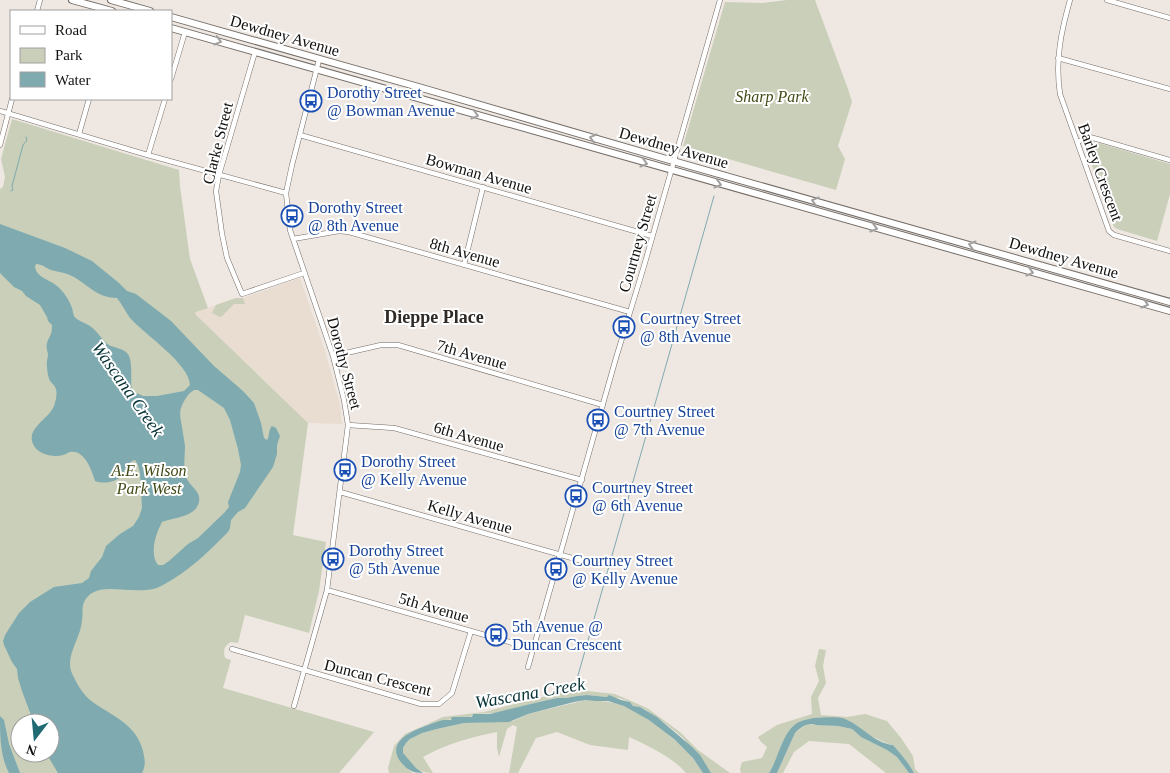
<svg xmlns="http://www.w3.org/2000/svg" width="1170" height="773" font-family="'Times New Roman',serif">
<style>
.built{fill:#e9dcd1}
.green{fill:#c9cfb8;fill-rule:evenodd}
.water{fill:#7faab0;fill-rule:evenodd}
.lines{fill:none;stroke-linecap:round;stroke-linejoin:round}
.stream{stroke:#7faab0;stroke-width:1}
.minor-casing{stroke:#746d68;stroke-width:5.5}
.secondary-casing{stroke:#746d68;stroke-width:8}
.minor{stroke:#fff;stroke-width:4.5}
.secondary{stroke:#fff;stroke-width:6}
.oneway{stroke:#a1a09f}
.labels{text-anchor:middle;stroke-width:4;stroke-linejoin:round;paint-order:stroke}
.street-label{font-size:16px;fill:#13110f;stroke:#fff}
.transit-label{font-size:16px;fill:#164399;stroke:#fff;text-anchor:start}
.park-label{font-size:16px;font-style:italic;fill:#414b15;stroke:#fff}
.neighbourhood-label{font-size:18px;font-weight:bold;fill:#2f2a25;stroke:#fff}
.water-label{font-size:18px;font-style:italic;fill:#063237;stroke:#fff}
</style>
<rect width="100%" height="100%" fill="#efe8e2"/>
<path class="built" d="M300,278L326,354L340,405L342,424L308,423L195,314L196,312L236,298H243Z"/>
<path class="green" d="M787,0H815L848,89L852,102L838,146L845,159L836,190L683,146L725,2L762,3Z
M12,119L179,170L180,186L190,259L208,308L196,312L195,314L308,423L293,535L326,542L319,591L309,633L245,615L238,643L231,642C224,646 223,650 225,658L231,660L223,688L374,732L339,773H0V189L3,187L5,177L1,159ZM20,723H50V753H20Z
M1092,141L1170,164V194L1157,241L1117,229L1114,227L1086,148L1087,143Z
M236,298H243L245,304H234L222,316L220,317L212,313L216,305Z
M819,649L826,650L823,666L826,683L818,698L821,715L847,717L865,714L887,721L901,738L913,756L915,769L919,773H914C909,763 901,754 893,745L886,743L869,735L858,727L801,721L781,746L776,761L769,773H741L740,769L742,762L762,758L767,747L761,742L758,737L777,725L812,714L811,697L819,681L815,666Z
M568,689L615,694L647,708L680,732L698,750L730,773H711L683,738L665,723L646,710L640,707L633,706L630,702L619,698L587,695L577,696L566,698H557L539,702L497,713L473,714L471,717C461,718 450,719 441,721C428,723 395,736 397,752C399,761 405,768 413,773H389L388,768L394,746L405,734L443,717L484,712L550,695Z
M586,700C598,701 612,701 624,706C644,713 678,741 692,757C696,762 700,768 703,773H686C674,758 647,745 629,737L628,750L590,745L557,732L536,738L518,773H509L517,727L513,725L507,729L499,757L497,748V732C471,737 446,744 423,757L433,773C416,773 414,765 403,754V748L406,743L410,739L421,733L437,729L464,723L513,721L528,714Z
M807,724L838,726L852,729L861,737L887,750L897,757L909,773H886L849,744L809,741L794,752L783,773H777L795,733L800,729Z"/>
<path class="water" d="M0,224L65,248L92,261L119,283L127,291L136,294L171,321L214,366L243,391L254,403L261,423L264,438L267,440C270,436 268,430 272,426L276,428L280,436L277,445V454L273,467L245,508L238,512L231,520L230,528L228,532C208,552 188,572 163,585C155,590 142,591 133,590C116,590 90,583 83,605C82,610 83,615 82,620C81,638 66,654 71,671C75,681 82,693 90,700C111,716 136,723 143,751C145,761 146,764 142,773H58L46,753H50V723H34L22,691L18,678L17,669L12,662L4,645L3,641L5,635L19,613L30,602L54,587L82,583L89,578L91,571L102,557L106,546L120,534L133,526L139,517L142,508L140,473L138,465L135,460C127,462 126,468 122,475C116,483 103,484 95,481C92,470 84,449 70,452C66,453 67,454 63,455C53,458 37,454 33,444C26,428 49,419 54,406C56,400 58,392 55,387C54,385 52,383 50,381C48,377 47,370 47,366C46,362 48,358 48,354C47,350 46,347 47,343C50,334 52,336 52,325L48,321L47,317L40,305L26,296L22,291L14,287L0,273ZM36,264C42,264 46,268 51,270C59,272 67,273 74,277C89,286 98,298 117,298C122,304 125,311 130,318C145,335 189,363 190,385L184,391L157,396H143L132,391C130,381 133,365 129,356C125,347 113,349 106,343C101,338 97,331 90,326C86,323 77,321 74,316C73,314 73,311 72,308C69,300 64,292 57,286C49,279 37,278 35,267ZM194,390H198L224,408L230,420L238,449L241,465L240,472L228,502L229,507L225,512L198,538L188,544L169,561L163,565H158C149,554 156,533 162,522C172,518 191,517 197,507C205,492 190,488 186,477C183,469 185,455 185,446C184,440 183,433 182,427C181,421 179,413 181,408C183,402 188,393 194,390Z
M587,695L607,697L609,695L621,700L630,702L633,706L640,707L657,717L692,747L700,755L711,773H703L693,758L674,739L649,720L624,706L608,701H595L586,700L574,702L528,714L509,722L464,723L437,729L422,733L410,739L406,743L403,748V753L416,768L423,773C412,773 407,770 400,761C386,741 414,730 428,725C433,723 438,721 443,720C446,720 448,720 451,720L452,717H472L473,714H490L539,702L557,698H566L577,696Z
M0,716L4,720L9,744L20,773H9C0,756 0,735 0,716Z
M814,718C823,718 836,716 845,719C862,726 874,743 893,745C901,754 909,763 914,773H909L897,757L887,750L861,737L852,729L838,726L816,725C808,722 801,727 795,733L777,773H769C779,758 782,731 799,722C803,720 809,719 814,718Z"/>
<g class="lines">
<path class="stream" d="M722,166L723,161
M11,191L13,190L12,186L23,145L27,140L26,137
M577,679L714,196"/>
<g class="minor-casing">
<path id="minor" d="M1070,0C1061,32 1055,60 1060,94L1109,231L1114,235L1170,251
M1107,0L1170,18
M37,11L40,0
M255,52L219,175L216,191L222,234L227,258L242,294L304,273
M1058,58L1170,89
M171,79L185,32
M0,111L144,154L286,193
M79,134L89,99
M300,135L652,236
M1077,142L1089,137L1097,139L1170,160
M0,145L12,99
M148,155L165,99
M293,239L339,231L349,232L630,312
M464,265L483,187
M333,356L381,345H398L603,405
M348,425L394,428L582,480
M340,492L593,564
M327,590L534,649
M232,649L421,704H439L452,693L471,631
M528,667L616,358L644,266L720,0
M294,706L327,590L348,425L344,400L333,356L290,230L286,193L292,165L319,60"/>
</g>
<g class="secondary-casing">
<path id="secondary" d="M72,0L112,11
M111,0L150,11
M171,17L422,88L673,161L1170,302
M171,28L1170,311"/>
</g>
<use href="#minor" class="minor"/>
<use href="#secondary" class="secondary"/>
</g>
<defs><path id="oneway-chevron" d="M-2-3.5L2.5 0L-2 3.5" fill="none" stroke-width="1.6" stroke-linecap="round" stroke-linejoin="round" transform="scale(1.25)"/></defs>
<g class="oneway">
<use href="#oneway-chevron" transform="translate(218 41) rotate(16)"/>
<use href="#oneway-chevron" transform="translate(475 115) rotate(16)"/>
<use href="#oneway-chevron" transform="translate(593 138) rotate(-164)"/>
<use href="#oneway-chevron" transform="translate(644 163) rotate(16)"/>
<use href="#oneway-chevron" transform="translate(718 184) rotate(16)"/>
<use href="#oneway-chevron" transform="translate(815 201) rotate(-164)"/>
<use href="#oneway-chevron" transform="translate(874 228) rotate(16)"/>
<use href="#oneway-chevron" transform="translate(972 245) rotate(-164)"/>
<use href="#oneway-chevron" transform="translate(1030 272) rotate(16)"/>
<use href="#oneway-chevron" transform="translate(1145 304) rotate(16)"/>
</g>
<defs>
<g id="bus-ring" transform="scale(1.125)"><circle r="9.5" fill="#fff" stroke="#1a4fb4" stroke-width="1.5"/><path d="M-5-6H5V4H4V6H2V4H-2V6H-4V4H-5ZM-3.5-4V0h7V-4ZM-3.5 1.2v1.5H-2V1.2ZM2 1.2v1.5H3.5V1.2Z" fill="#1a4fb4"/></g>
</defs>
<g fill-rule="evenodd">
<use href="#bus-ring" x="311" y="101"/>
<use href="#bus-ring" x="292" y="216"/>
<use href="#bus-ring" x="624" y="327"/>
<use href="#bus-ring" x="598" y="420"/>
<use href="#bus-ring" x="345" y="470"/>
<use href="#bus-ring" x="576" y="496"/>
<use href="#bus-ring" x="333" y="559"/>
<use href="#bus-ring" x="556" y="569"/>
<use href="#bus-ring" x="496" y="635"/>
</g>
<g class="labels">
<g class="street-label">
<text transform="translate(285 35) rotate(16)" y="6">Dewdney Avenue</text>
<text transform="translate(217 143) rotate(-76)" y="6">Clarke Street</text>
<text transform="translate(674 147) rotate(16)" y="6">Dewdney Avenue</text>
<text transform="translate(1101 172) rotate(70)" y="6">Barley Crescent</text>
<text transform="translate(479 173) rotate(16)" y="6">Bowman Avenue</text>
<text transform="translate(637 243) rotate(-74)" y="6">Courtney Street</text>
<text transform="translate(465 252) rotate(16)" y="6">8th Avenue</text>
<text transform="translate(1064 257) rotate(16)" y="6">Dewdney Avenue</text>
<text transform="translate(472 354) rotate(16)" y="6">7th Avenue</text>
<text transform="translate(345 363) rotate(75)" y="6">Dorothy Street</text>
<text transform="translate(469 436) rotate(16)" y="6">6th Avenue</text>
<text transform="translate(470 516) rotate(16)" y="6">Kelly Avenue</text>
<text transform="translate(434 607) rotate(16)" y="6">5th Avenue</text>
<text transform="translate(378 677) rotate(14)" y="6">Duncan Crescent</text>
</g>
<g class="transit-label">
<text x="327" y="98">Dorothy Street<tspan x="327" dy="18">@ Bowman Avenue</tspan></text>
<text x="308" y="213">Dorothy Street<tspan x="308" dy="18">@ 8th Avenue</tspan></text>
<text x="640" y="324">Courtney Street<tspan x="640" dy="18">@ 8th Avenue</tspan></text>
<text x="614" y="417">Courtney Street<tspan x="614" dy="18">@ 7th Avenue</tspan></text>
<text x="361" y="467">Dorothy Street<tspan x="361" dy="18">@ Kelly Avenue</tspan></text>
<text x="592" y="493">Courtney Street<tspan x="592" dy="18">@ 6th Avenue</tspan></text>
<text x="349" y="556">Dorothy Street<tspan x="349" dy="18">@ 5th Avenue</tspan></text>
<text x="572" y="566">Courtney Street<tspan x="572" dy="18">@ Kelly Avenue</tspan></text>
<text x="512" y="632">5th Avenue @<tspan x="512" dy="18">Duncan Crescent</tspan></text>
</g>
<g class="park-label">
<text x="772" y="102">Sharp Park</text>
<text x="149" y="476">A.E. Wilson<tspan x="149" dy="18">Park West</tspan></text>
</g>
<g class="neighbourhood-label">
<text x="434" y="323">Dieppe Place</text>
</g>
<g class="water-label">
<text transform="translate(128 389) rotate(55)" y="6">Wascana Creek</text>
<text transform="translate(530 693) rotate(-10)" y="6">Wascana Creek</text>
</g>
</g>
<rect x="10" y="10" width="162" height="90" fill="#ffffff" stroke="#a1a09f"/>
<rect x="20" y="26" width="25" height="8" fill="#ffffff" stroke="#a1a09f"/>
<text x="55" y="35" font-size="15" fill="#13110f">Road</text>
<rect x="20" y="48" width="25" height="15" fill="#c9cfb8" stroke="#a1a09f"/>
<text x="55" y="60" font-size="15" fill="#13110f">Park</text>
<rect x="20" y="72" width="25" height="15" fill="#7faab0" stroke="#a1a09f"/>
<text x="55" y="85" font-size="15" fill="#13110f">Water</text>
<g transform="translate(35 738) rotate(196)"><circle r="24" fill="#ffffff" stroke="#a1a09f"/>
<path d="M0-4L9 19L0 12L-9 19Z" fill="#206b73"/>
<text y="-8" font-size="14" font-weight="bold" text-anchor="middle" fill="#13110f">N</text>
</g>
</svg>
